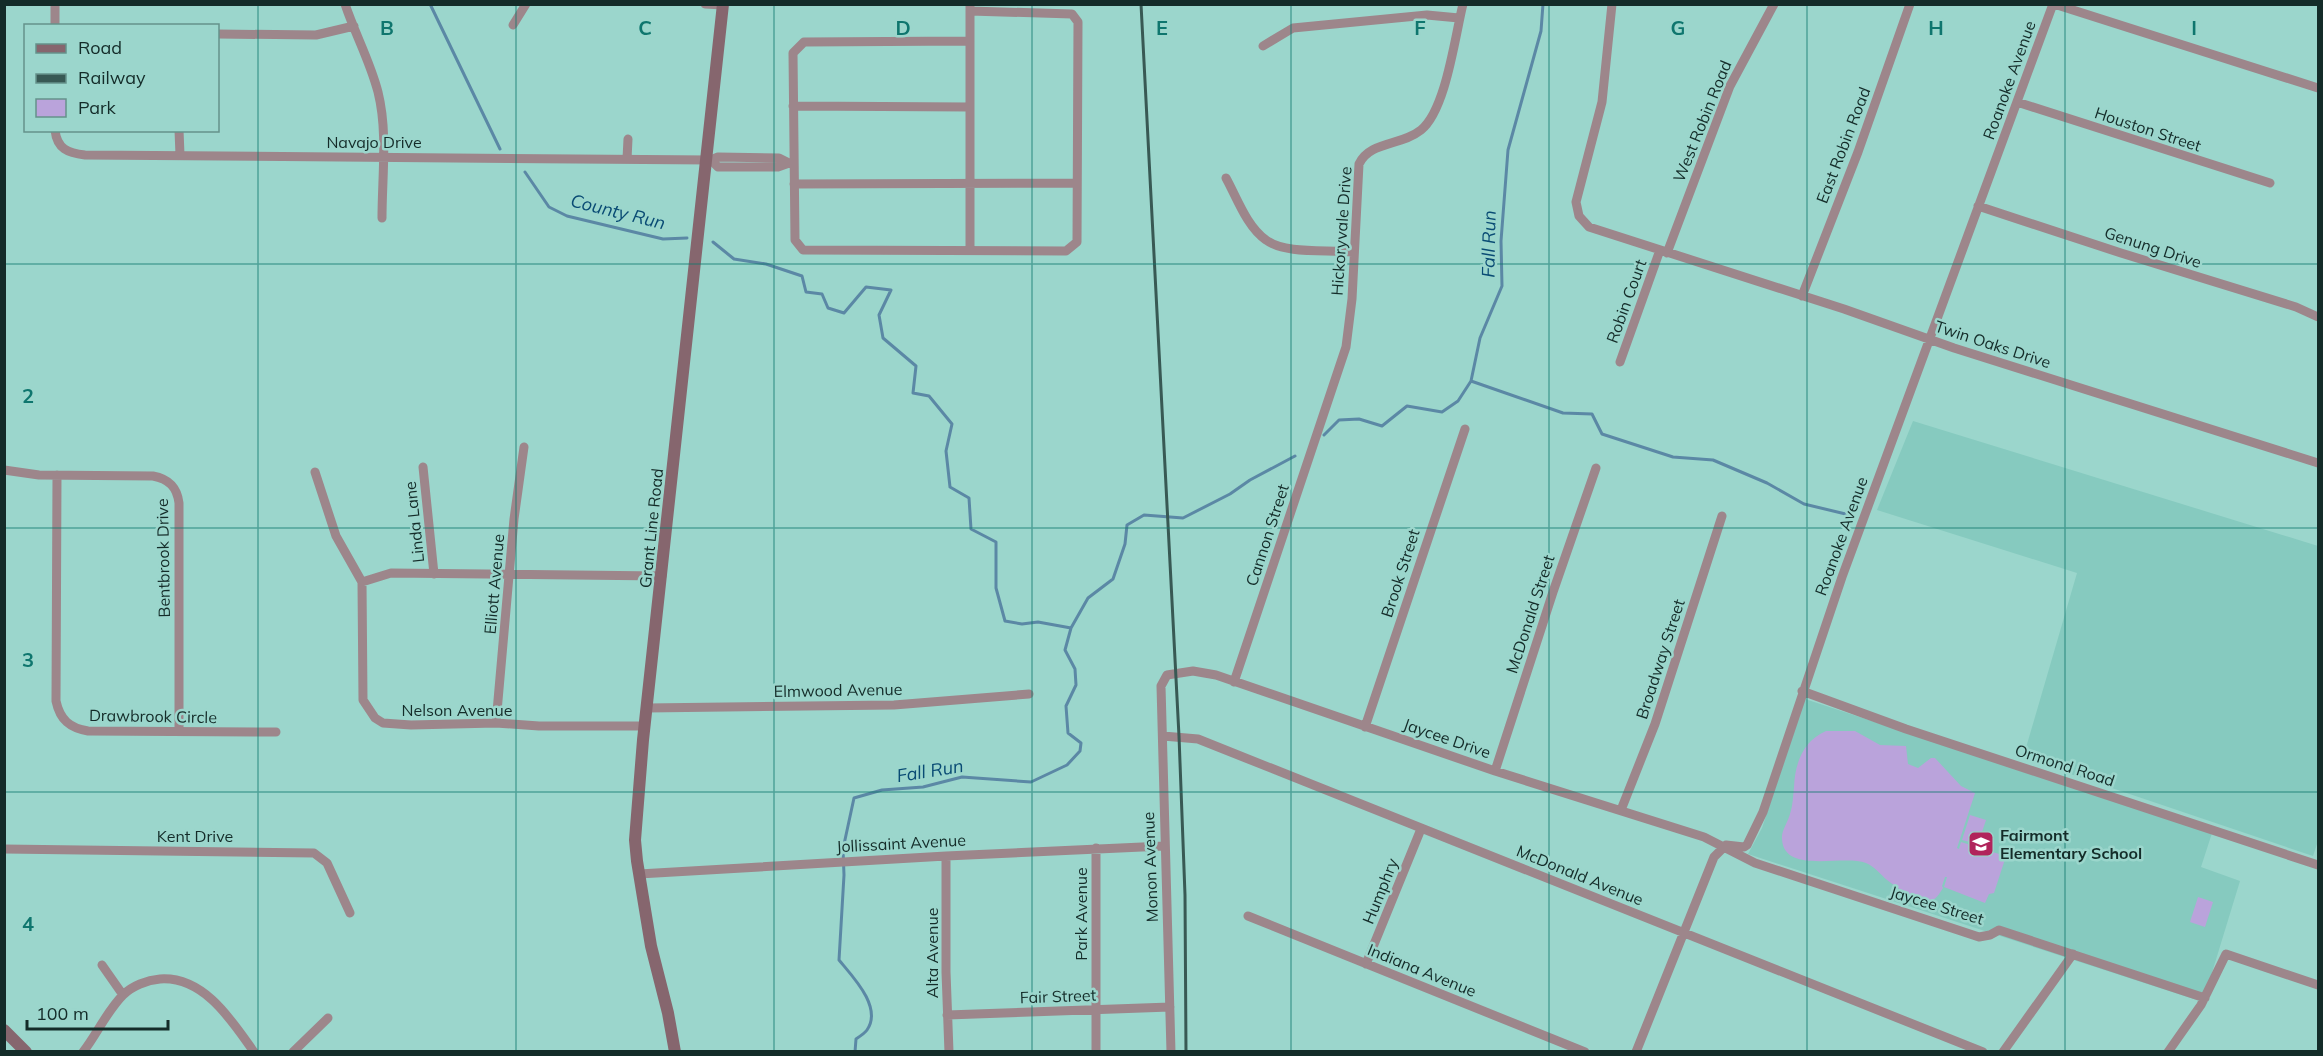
<svg xmlns="http://www.w3.org/2000/svg" width="2323" height="1056" font-family="Mulish,sans-serif">
<style>
.built{fill:#86cabf}
.green{fill:#baa3db}
.lines{fill:none;stroke-linecap:round;stroke-linejoin:round}
.stream{stroke:#5b88a5;stroke-width:3}
.street{stroke:#9d868b;stroke-width:9}
.secondary{stroke:#86666e;stroke-width:12}
.rail{stroke:#385954;stroke-width:3}
.grid{fill:none;stroke:#0f766e;stroke-width:1.5;stroke-opacity:0.55}
.labels{text-anchor:middle;stroke-width:5;stroke-linejoin:round;paint-order:stroke}
.street-label{font-size:16px;fill:#142c29;stroke:#9bd6cc}
.poi-label{font-size:16px;font-weight:bold;fill:#142c29;stroke:#9bd6cc;text-anchor:start}
.water-label{font-size:18px;font-style:italic;fill:#094b74;stroke:#9bd6cc}
.grid-label{font-size:20px;text-anchor:middle;font-weight:bold;fill:#0f766e;stroke:#9bd6cc;stroke-width:5;stroke-linejoin:round;paint-order:stroke}
</style>
<rect width="100%" height="100%" fill="#9bd6cc"/>
<path class="built" d="M1913,421L2318,546V841L2313,856L2023,758L2077,573L1877,510Z
M1805,699L2212,833L2201,867L2240,881L2203,1002L1748,854L1762,828Z"/>
<path class="green" d="M1826,731H1855L1880,745L1906,746L1908,764L1918,768L1931,758H1935L1961,786L1975,793L1957,848L1959,849L1961,842L1977,847L1975,854L1976,855L1979,848L2006,856L1994,893L1989,894L1985,903L1944,887L1947,877H1945L1942,886L1943,888C1939,894 1936,901 1927,901C1914,896 1902,892 1891,883C1882,877 1876,867 1866,863C1843,854 1784,875 1782,839C1781,831 1788,822 1790,814C1793,805 1793,796 1794,787C1795,763 1803,741 1826,731Z
M1970,815L1986,820L1978,844L1962,840Z
M2198,897L2213,902L2205,927L2190,922Z"/>
<g class="lines">
<path class="stream" d="M430,4L500,149
M525,172L549,207L567,216L663,239L687,238
M713,242L734,259L766,264L802,276L806,292L822,294L828,308L844,313L866,287L891,290L879,315L883,338L916,366L913,393L929,396L952,424L946,451L950,487L969,498L971,529L996,542V588L1005,621L1022,624L1038,622L1071,628
M1471,381L1563,413L1592,414L1602,434L1673,457L1713,460L1767,483L1804,504L1854,516
M1324,435L1339,420L1359,419L1382,426L1407,406L1442,412L1458,401L1471,381L1480,338L1502,286L1501,241L1508,150L1541,31L1543,4
M855,1052L856,1039C859,1037 865,1033 867,1030C883,1007 852,976 839,960L844,875L843,849L854,798L882,790L923,787L962,777L1031,782L1067,765L1080,751L1081,743L1068,733L1066,706L1076,685L1075,669L1065,650L1071,628L1088,598L1113,579L1125,544L1127,525L1144,515L1183,518L1230,494L1250,480L1295,456"/>
<path class="street" d="M55,4V26
M345,4C355,34 370,61 378,92C388,132 382,177 382,218
M705,4L723,5
M970,4V250
M1612,4L1602,102L1576,202L1579,216L1589,227L1844,309L1954,348L2318,463
M2054,4L2318,88
M970,11L1072,14L1078,22L1077,242L1066,251L803,250L795,240L793,53L804,42L970,41
M513,25L526,4
M218,34L316,35L354,26
M1263,46L1293,28L1427,15L1459,18
M2017,102L2270,183
M793,106L970,107
M55,130C57,149 68,153 85,155L711,160L718,157L779,158L787,162
M179,130L180,155
M627,159L628,139
M711,160L718,167H778L792,162
M1226,178C1237,198 1247,227 1266,240C1286,255 1328,249 1353,252
M794,184L1077,183
M1978,206L2121,253L2296,307L2318,317
M1667,253L1730,86L1774,4
M1802,296L1858,152L1910,4
M1620,362L1660,250
M423,467L434,574
M4,470L39,475L153,476C169,479 177,487 179,503V731
M315,472L336,536L362,582L363,700L375,718L383,723L411,725L496,723L539,726H644
M57,475L56,701C60,720 70,728 88,731L276,732
M362,582L391,573L662,576
M1234,682L1346,347L1352,299L1359,164C1370,141 1401,146 1421,130C1446,110 1455,36 1463,4
M1802,691L1906,729L2318,865
M647,708L894,705L1029,694
M496,723L514,519L524,447
M1365,727L1465,429
M1163,736L1198,739L1983,1052
M1495,771L1553,592L1596,468
M1621,810L1655,724L1722,516
M4,849L314,853L327,863L350,913
M946,856V972L949,1052
M639,874L946,856L1164,846
M1248,916L1585,1052
M1366,964L1421,829
M102,965L123,995
M947,1015L1170,1007
M83,1052C97,1034 107,1011 123,995C132,986 147,980 160,979C204,976 232,1021 254,1052
M293,1052L328,1018
M1096,1052V848
M1171,1052L1161,686L1167,675L1193,671L1216,675L1495,771L1704,837L1755,863L1979,937L1990,935L1999,930L2205,998
M1636,1052L1714,857L1726,845L1744,847L1747,845L1763,812L1842,577L2053,4
M2003,1052L2073,954
M2168,1052L2201,1005L2226,954L2318,985"/>
<path class="secondary" d="M4,1030L26,1052
M675,1052L668,1013L651,946L637,861L635,840L643,740L723,4"/>
<path class="rail" d="M1141,4L1179,736L1185,895L1186,1052"/>
</g>
<path class="grid" d="M258,4V1052M516,4V1052M774,4V1052M1032,4V1052M1291,4V1052M1549,4V1052M1807,4V1052M2065,4V1052M4,264H2318M4,528H2318M4,792H2318"/>
<defs>
<g id="school-square" transform="scale(1.35)"><rect x="-9" y="-9" width="18" height="18" rx="4" fill="#b1235b" stroke="#9bd6cc"/><path d="M0-5L7-2L0 1L-7-2ZM-4 1L0 2.5L4 1V4Q0 6-4 4Z" fill="#fff"/></g>
</defs>
<g fill-rule="evenodd">
<use href="#school-square" x="1981" y="844"/>
</g>
<g class="labels">
<g class="street-label">
<text transform="translate(2009 80) rotate(-70)" y="6">Roanoke Avenue</text>
<text transform="translate(1702 121) rotate(-68)" y="6">West Robin Road</text>
<text transform="translate(2148 129) rotate(18)" y="6">Houston Street</text>
<text x="374" y="148">Navajo Drive</text>
<text transform="translate(1843 145) rotate(-69)" y="6">East Robin Road</text>
<text transform="translate(1341 231) rotate(-86)" y="6">Hickoryvale Drive</text>
<text transform="translate(2153 247) rotate(18)" y="6">Genung Drive</text>
<text transform="translate(1626 301) rotate(-70)" y="6">Robin Court</text>
<text transform="translate(1993 344) rotate(18)" y="6">Twin Oaks Drive</text>
<text transform="translate(414 522) rotate(-96)" y="6">Linda Lane</text>
<text transform="translate(651 528) rotate(-84)" y="6">Grant Line Road</text>
<text transform="translate(1267 535) rotate(-72)" y="6">Cannon Street</text>
<text transform="translate(1841 536) rotate(-70)" y="6">Roanoke Avenue</text>
<text transform="translate(163 558) rotate(-91)" y="6">Bentbrook Drive</text>
<text transform="translate(1400 573) rotate(-72)" y="6">Brook Street</text>
<text transform="translate(494 584) rotate(-85)" y="6">Elliott Avenue</text>
<text transform="translate(1530 614) rotate(-72)" y="6">McDonald Street</text>
<text transform="translate(1660 659) rotate(-72)" y="6">Broadway Street</text>
<text transform="translate(838 690) rotate(-1)" y="6">Elmwood Avenue</text>
<text x="457" y="716">Nelson Avenue</text>
<text transform="translate(153 716) rotate(1)" y="6">Drawbrook Circle</text>
<text transform="translate(1447 738) rotate(19)" y="6">Jaycee Drive</text>
<text transform="translate(2065 765) rotate(18)" y="6">Ormond Road</text>
<text x="195" y="842">Kent Drive</text>
<text transform="translate(901 843) rotate(-3)" y="6">Jollissaint Avenue</text>
<text transform="translate(1150 867) rotate(-92)" y="6">Monon Avenue</text>
<text transform="translate(1580 875) rotate(22)" y="6">McDonald Avenue</text>
<text transform="translate(1380 891) rotate(-68)" y="6">Humphry</text>
<text transform="translate(1937 905) rotate(17)" y="6">Jaycee Street</text>
<text transform="translate(1081 914) rotate(-90)" y="6">Park Avenue</text>
<text transform="translate(932 953) rotate(-90)" y="6">Alta Avenue</text>
<text transform="translate(1422 970) rotate(22)" y="6">Indiana Avenue</text>
<text transform="translate(1058 996) rotate(-2)" y="6">Fair Street</text>
</g>
<g class="poi-label">
<text x="2000" y="841">Fairmont<tspan x="2000" dy="18">Elementary School</tspan></text>
</g>
<g class="water-label">
<text transform="translate(618 212) rotate(14)" y="6">County Run</text>
<text transform="translate(1489 244) rotate(-89)" y="6">Fall Run</text>
<text transform="translate(930 771) rotate(-9)" y="6">Fall Run</text>
</g>
</g>
<g class="grid-label">
<text x="387" y="35">B</text>
<text x="645" y="35">C</text>
<text x="903" y="35">D</text>
<text x="1162" y="35">E</text>
<text x="1420" y="35">F</text>
<text x="1678" y="35">G</text>
<text x="1936" y="35">H</text>
<text x="2194" y="35">I</text>
<text x="28" y="403">2</text>
<text x="28" y="667">3</text>
<text x="28" y="931">4</text>
</g>
<rect width="2323" height="1056" fill="none" stroke="#142c29" stroke-width="12"/>
<rect x="24" y="24" width="195" height="108" fill="#9bd6cc" stroke="#65928b" stroke-width="1.5"/>
<rect x="36" y="44" width="30" height="9" fill="#86666e" stroke="#65928b" stroke-width="1.5"/>
<text x="78" y="54" font-size="18" fill="#142c29">Road</text>
<rect x="36" y="74" width="30" height="9" fill="#385954" stroke="#65928b" stroke-width="1.5"/>
<text x="78" y="84" font-size="18" fill="#142c29">Railway</text>
<rect x="36" y="99" width="30" height="18" fill="#baa3db" stroke="#65928b" stroke-width="1.5"/>
<text x="78" y="114" font-size="18" fill="#142c29">Park</text>
<path d="M27 1020v9h141v-9" fill="none" stroke="#142c29" stroke-width="3"/>
<text x="36" y="1020" font-size="18" fill="#142c29" stroke="#9bd6cc" stroke-width="4.5" paint-order="stroke">100 m</text>
</svg>
